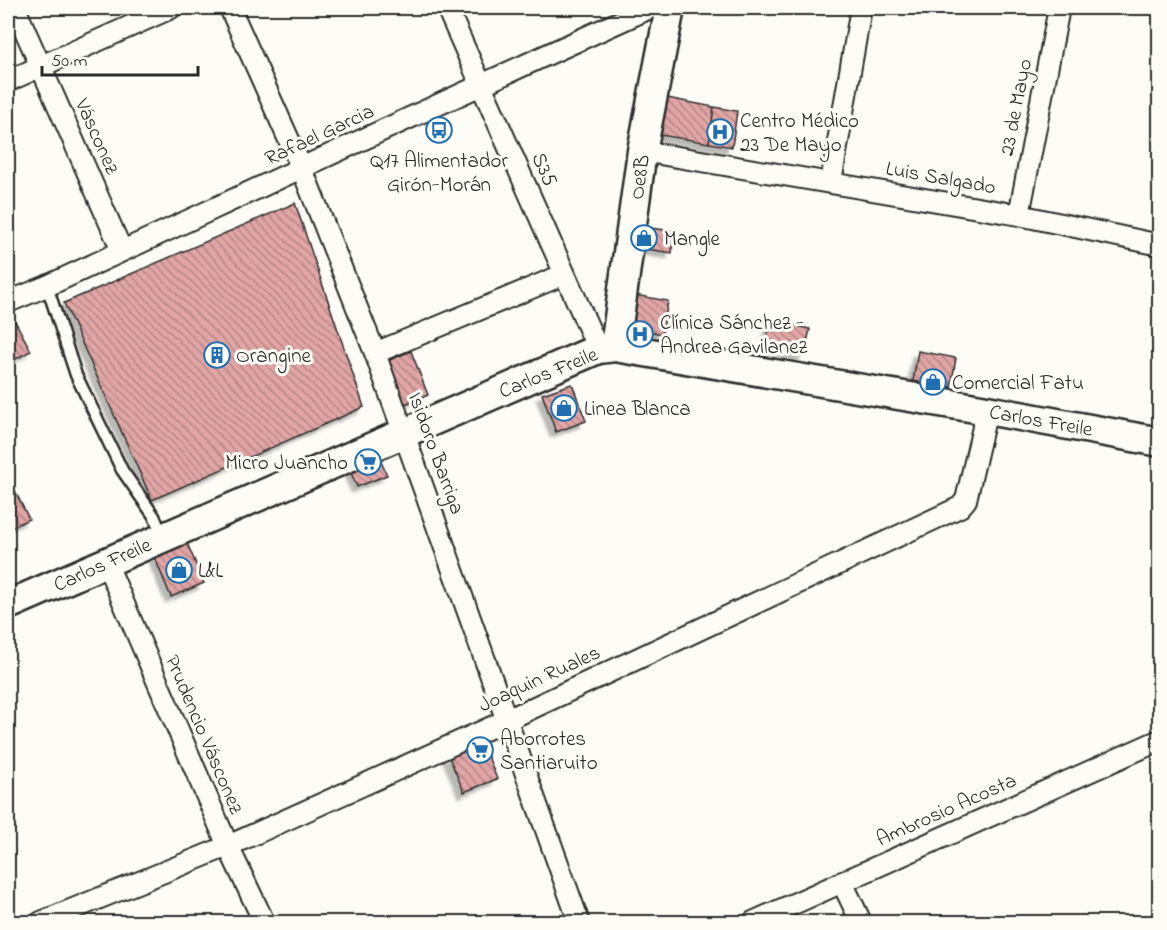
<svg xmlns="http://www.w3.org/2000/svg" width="1167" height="930" font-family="'Indie Flower',sans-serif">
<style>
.building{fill:url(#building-back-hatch);stroke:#2b2b2b;stroke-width:1.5;filter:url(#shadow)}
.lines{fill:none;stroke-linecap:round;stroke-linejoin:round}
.lane-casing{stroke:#2b2b2b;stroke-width:15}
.street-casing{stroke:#2b2b2b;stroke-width:24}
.secondary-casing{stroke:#2b2b2b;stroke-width:33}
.lane{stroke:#fdfcf7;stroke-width:10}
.street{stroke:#fdfcf7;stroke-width:20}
.secondary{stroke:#fdfcf7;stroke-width:28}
.labels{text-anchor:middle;stroke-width:6;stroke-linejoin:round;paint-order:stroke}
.street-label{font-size:21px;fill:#2b2b2b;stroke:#fdfcf7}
.poi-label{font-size:21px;fill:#2b2b2b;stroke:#fdfcf7;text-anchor:start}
</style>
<defs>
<pattern id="building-back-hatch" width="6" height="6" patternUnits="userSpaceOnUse" patternTransform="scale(1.5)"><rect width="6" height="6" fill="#e0a5a4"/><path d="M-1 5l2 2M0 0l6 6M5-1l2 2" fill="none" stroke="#b68786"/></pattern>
<filter id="shadow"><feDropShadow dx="-5.5" dy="5.5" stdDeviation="1.5" flood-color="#0004"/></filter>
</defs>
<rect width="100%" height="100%" fill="#fdfcf7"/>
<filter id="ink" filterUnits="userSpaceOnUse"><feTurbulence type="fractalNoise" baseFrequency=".0167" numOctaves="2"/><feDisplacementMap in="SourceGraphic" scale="12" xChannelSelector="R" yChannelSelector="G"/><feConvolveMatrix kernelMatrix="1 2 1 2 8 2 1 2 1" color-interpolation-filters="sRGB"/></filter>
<g filter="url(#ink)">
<path class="building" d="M667,98L714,107L709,143L660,135Z
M714,107L737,111L732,147L709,143Z
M295,203L364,407L152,500L64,303Z
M641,227L674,231L672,253L639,248Z
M635,295L668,301L662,334L629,328Z
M771,320L810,329L804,356L765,347Z
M15,321L31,351L8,363V324Z
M411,351L428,395L402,405L385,362Z
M918,351L956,358L951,387L913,381Z
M572,384L586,421L556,432L542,394Z
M378,455L387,475L357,487L348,466Z
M8,477L29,519L8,529Z
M187,543L204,583L171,597L154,556Z
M483,744L497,779L464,792L449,757Z"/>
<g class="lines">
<g class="lane-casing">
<path id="lane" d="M47,286L76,375L122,470L154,516L163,537"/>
</g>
<g class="street-casing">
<path id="street" d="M15,8L122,251
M230,8L302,169L375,353L579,922
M447,8L598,349
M8,81L171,8
M642,151L1019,215L1160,245
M831,182L861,8
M1019,215L1059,8
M8,302L47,286C248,193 448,99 650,8
M375,353L565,274
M106,562L228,846L264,922
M842,882L861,922
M41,922L228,846L507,720L960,507L966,500L987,410
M753,922L1160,740"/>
</g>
<g class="secondary-casing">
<path id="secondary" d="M615,347L642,151L670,8
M8,605L598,349L615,347L987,410L1160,442"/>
</g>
<use href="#lane" class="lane"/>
<use href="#street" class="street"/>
<use href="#secondary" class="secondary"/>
</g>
</g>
<defs>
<g id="bus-ring" transform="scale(1.35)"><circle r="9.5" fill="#fdfcf7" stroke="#1f6fb2" stroke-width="1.5"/><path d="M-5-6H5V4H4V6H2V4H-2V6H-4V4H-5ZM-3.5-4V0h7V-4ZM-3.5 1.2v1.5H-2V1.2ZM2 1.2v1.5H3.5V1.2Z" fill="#1f6fb2"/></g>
<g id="hospital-ring" transform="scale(1.35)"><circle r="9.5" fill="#fdfcf7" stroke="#1f6fb2" stroke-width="1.5"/><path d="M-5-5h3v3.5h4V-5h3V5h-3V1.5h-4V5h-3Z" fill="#1f6fb2"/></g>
<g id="shop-ring" transform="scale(1.35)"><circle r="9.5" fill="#fdfcf7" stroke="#1f6fb2" stroke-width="1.5"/><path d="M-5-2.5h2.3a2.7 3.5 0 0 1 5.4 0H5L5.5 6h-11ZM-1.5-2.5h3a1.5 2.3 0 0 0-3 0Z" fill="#1f6fb2"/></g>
<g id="building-ring" transform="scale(1.35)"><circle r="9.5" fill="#fdfcf7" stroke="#1f6fb2" stroke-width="1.5"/><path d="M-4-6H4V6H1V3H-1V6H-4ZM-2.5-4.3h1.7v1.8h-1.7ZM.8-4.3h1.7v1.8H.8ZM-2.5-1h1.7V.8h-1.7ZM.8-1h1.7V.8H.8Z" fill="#1f6fb2"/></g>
<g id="supermarket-ring" transform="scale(1.35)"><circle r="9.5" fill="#fdfcf7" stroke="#1f6fb2" stroke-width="1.5"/><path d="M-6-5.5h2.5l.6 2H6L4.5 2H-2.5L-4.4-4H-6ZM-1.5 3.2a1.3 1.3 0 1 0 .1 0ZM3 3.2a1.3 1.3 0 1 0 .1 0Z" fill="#1f6fb2"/></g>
</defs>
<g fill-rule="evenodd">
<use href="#bus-ring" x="439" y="130"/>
<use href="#hospital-ring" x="720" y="132"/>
<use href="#shop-ring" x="644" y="238"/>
<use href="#hospital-ring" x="640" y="334"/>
<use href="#building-ring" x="217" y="355"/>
<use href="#shop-ring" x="933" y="382"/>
<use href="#shop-ring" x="564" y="408"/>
<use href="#supermarket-ring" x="368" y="462"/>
<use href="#shop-ring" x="179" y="570"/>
<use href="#supermarket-ring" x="480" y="750"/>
</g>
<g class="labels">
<g class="street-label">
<text transform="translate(1015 107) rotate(-79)" y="7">23 de Mayo</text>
<text transform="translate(319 134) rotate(-25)" y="7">Rafael Garcia</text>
<text transform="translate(98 136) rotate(66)" y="7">Vásconez</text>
<text transform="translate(545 169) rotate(66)" y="7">S35</text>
<text transform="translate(639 177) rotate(-82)" y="7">Oe8B</text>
<text transform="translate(941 177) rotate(10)" y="7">Luis Salgado</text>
<text transform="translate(548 372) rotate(-22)" y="7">Carlos Freile</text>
<text transform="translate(1041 420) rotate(10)" y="7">Carlos Freile</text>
<text transform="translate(437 453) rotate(70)" y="7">Isidoro Barriga</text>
<text transform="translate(102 564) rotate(-24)" y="7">Carlos Freile</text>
<text transform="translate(539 678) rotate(-25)" y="7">Joaquin Ruales</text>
<text transform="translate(205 734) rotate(67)" y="7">Prudencio Vásconez</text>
<text transform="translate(946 809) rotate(-24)" y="7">Ambrosio Acosta</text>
</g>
<g class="poi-label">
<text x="740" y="127">Centro Médico<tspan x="740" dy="24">23 De Mayo</tspan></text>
<text x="439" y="167" text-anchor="middle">Q17 Alimentador<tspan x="439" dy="24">Girón-Morán</tspan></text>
<text x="664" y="245">Mangle</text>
<text x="660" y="329">Clínica Sánchez -<tspan x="660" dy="24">Andrea Gavilanez</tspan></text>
<text x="236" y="362">Orangine</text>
<text x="952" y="389">Comercial Fatu</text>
<text x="584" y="415">Linea Blanca</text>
<text x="348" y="469" text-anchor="end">Micro Juancho</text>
<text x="198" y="577">L&amp;L</text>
<text x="500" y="745">Aborrotes<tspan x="500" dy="24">Santiaruito</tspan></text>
</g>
</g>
<rect width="1167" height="930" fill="none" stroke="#fdfcf7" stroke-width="30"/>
<rect x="15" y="15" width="1137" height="900" fill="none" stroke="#2b2b2b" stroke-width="2" filter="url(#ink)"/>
<path d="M42 66v9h156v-9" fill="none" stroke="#2b2b2b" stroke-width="3"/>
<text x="51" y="66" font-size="18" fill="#2b2b2b" stroke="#fdfcf7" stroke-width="4.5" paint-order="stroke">50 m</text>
</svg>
